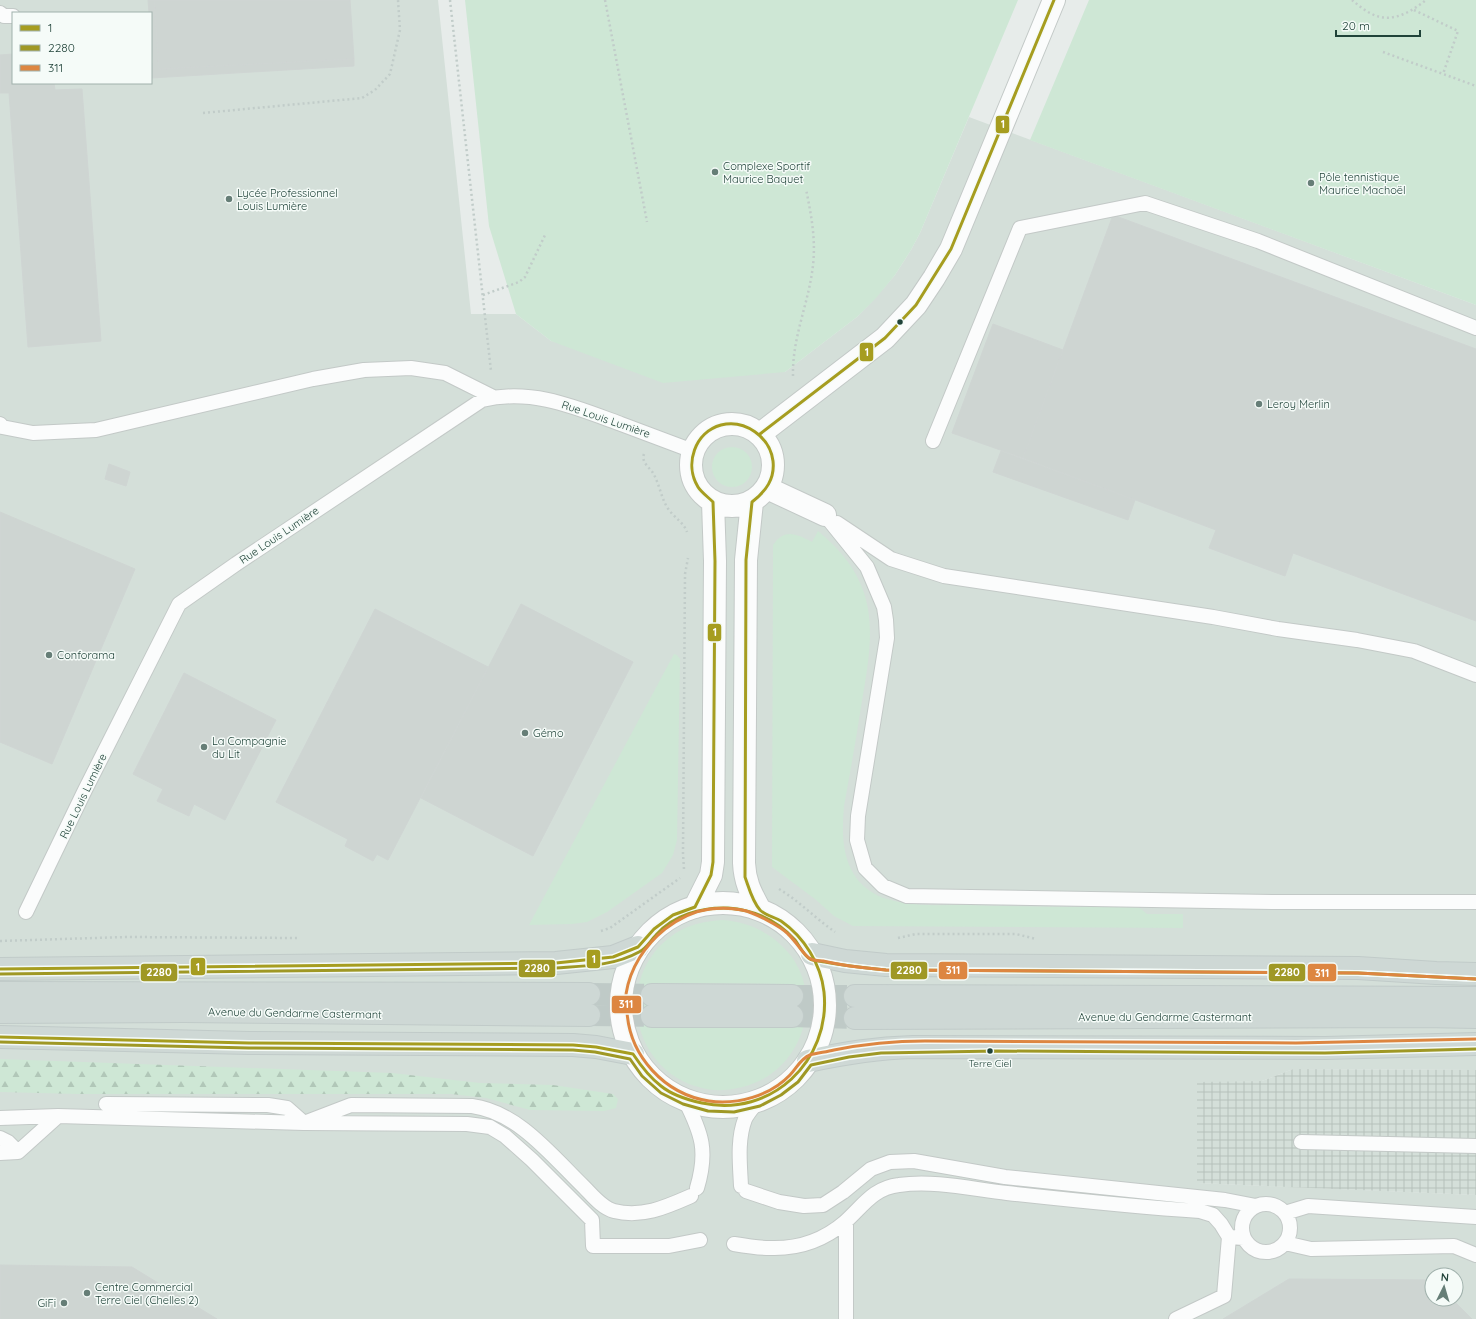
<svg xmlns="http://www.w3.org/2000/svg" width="1476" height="1319" font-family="Quicksand,sans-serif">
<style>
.built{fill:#d4dfd9;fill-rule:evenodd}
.industrial{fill:url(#industrial-grid)}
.grass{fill:#cee7d5;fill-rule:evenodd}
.forest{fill:url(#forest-firs)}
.building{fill:#ced5d2;stroke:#cfd5d3}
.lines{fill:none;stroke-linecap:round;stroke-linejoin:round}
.primary-tunnel{stroke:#bfcac7;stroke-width:22;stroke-dasharray:22 11;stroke-linecap:butt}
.lane-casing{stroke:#c3c9c7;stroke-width:16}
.street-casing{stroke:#c3c9c7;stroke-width:24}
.primary-casing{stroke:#c1cbc9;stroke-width:24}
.path{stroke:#c1ccc9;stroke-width:2.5;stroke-dasharray:2 3;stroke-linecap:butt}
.lane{stroke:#fbfcfc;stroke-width:14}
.street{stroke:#fbfcfc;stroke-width:22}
.primary{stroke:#ced8d5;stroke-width:22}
.bus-1-casing{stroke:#f5fbf8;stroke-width:6}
.bus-2-casing{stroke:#f5fbf8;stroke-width:6}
.bus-3-casing{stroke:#f5fbf8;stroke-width:6}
.bus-1{stroke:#a69d20;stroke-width:3}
.bus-2{stroke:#9f9825;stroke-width:3}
.bus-3{stroke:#dd8641;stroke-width:3}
.poi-dot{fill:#667e77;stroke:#f5fbf8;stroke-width:1.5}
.bus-dot{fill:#204339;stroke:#f5fbf8;stroke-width:1.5}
.labels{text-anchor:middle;stroke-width:3;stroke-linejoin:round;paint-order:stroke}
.bus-label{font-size:10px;fill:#204339;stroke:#f5fbf8}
.poi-label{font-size:11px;fill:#204339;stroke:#f5fbf8;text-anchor:start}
.street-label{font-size:11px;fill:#204339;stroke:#f5fbf8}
.line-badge{stroke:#f5fbf8;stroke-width:1.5}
.badge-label{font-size:11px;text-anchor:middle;font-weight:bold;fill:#fff}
</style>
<defs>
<pattern id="industrial-grid" width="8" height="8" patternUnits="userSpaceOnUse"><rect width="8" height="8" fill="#d4dfd9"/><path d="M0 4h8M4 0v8" fill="none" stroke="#b6c1bb"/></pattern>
<pattern id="forest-firs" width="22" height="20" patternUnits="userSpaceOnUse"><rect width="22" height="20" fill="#cee7d5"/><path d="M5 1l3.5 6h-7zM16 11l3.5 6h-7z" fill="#b1c7b8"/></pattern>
</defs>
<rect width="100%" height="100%" fill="#e7ecea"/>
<path class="built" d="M0,0H438L471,314H516L551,341L785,372L857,317L876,297L895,275L911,250L920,233L969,117L1476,305V1070L1293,1069L1262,1081L1197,1083L1198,1183L1476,1195V1319H0ZM13,13H151V83H13ZM1432,1275H1456V1299H1432Z"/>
<path class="industrial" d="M1293,1069L1476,1070V1195L1197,1183V1082L1262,1081Z"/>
<path class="grass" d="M465,0H1018L920,233L911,250L895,275L876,298L857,317L785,372L663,383L551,341L516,314L489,226Z
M1089,0H1476V305L1030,140Z
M712 467a20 20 0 1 1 40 0a20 20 0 1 1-40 0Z
M818,531C882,584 874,632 861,707C856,740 850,773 844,806C842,831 841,857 857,879C864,888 876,896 887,899C913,907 941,905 968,905C1007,906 1045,907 1084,907L1098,904L1136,905L1147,914H1183V928L853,926L834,916L815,899L772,867L773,545C785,528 796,534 812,542Z
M674,654L677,655L680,659L677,840L673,855L662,873L607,912L587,922L572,924L529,925Z
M723,920C747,922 768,931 785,949C822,987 809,1054 763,1079C748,1087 730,1091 713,1090C696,1088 679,1081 666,1070C626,1035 627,970 669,938C685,925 704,921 723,920ZM652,983L792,984V1028L652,1026Z"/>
<path class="forest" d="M0,1059L392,1073L480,1083L553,1085L613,1094L618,1099L616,1108L604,1111L530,1110L486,1098L451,1094H78L0,1092Z"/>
<path class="building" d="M148,0H154L159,69L354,59V66L151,78V64L153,63L151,13H149Z
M154,0H350L354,59L159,69Z
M13,54V83H54L55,90L82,89L101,341L28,347L9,93H0V55Z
M1113,215L1476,349V621L1293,553L1285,576L1209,548L1216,530L1023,458Z
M993,324L1063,350L1023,458L952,433Z
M1001,451L1135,500L1128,520L993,472Z
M109,464L130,472L126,486L105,479Z
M0,512L135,569L52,764L0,742Z
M521,604L633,662L533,856L421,798Z
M375,609L488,667L388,860L276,802Z
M184,673L276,720L225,820L194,804L189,816L157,801L163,789L133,774Z
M348,839L377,854L373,861L345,846Z
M0,1265L132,1267L217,1319H0Z
M1289,1279L1432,1280V1299H1452L1472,1319H1223Z"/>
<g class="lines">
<path class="primary-tunnel" d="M589,994L652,995
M792,996H855
M589,1015L652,1016
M792,1016L855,1018"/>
<g class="lane-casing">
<path id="lane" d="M0,13L4,16H13
M0,424L2,427L33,433L96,430L313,379L364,370L411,368L445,373L493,397
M933,441L1020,228L1145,203L1258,241L1476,328
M825,515L867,567L884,607L886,620L887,638L858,816L857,840L865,868L883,886L907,896L1275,902H1476
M837,523L891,559L944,576L1213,617L1278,629L1357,640L1414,651L1476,675
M26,912L85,790L179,604L236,564L482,400C532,388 575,407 621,424C645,433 669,442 693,451
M685,1100C702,1134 708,1151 697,1188
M106,1104L268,1105L287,1108L304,1123L467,1124L490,1127L505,1136L532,1160L592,1220L593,1246H669L700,1240
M0,1118L58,1116
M0,1138L8,1142L18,1152
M1301,1142L1476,1146
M0,1153L18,1152L58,1116L304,1123L351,1105L472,1106C518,1112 552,1156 584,1187C592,1195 602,1208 614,1211C642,1218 666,1207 691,1196
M741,1186C740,1164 737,1140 745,1119C748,1113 754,1106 758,1101
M746,1191L779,1202L804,1206L823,1205L843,1192L871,1169L890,1162L914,1161L1005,1177L1225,1200L1256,1206
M1242 1228a24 24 0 1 1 48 0a24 24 0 1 1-48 0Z
M1285,1213L1308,1206L1476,1217
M1285,1243L1311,1249L1454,1246L1476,1255
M734,1244C746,1246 758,1248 770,1248C798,1249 824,1240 845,1222C863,1206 873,1188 899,1185C934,1180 972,1189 1007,1193C1071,1200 1136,1207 1200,1211L1213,1215L1221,1224L1229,1237L1244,1238
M846,1319V1221
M1176,1319L1224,1296L1229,1237"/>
</g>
<g class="street-casing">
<path id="street" d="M691 465a41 41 0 1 1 82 0a41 41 0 1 1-82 0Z
M760,434L885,338L916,305L934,278L951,249L1054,0
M767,488L825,515
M752,502L746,560L744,863C745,883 751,893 760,910
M621 1005a102 102 0 1 1 204 0a102 102 0 1 1-204 0Z
M695,907L711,875L713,862L715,561L713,502"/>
</g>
<g class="primary-casing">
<path id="primary" d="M812,954L845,961L886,965L1358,968L1436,973L1476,974
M0,969L556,963L613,957L638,947
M0,993L589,994
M652,995L792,996
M855,996L1476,998
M0,1012L184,1011L589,1015
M652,1016H792
M855,1018L1423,1016L1476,1017
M0,1037L249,1043L573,1045L596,1047L633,1054
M808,1061C845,1053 875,1048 913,1047L1325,1048L1476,1044"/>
</g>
<path class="path" d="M450,0L491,371
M605,0L647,222
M1352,0C1358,5 1365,11 1372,14C1391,24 1411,12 1426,0
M1414,10L1458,31L1443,74
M1383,52L1476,86
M203,113L362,98L375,90L390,74L400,30L398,0
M483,295L519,282L525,277L546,233
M793,376C792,337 809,303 813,265C816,239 811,214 806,189
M644,454C641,462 649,467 653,473C660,485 661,499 669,510C675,518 684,523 687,532
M684,869L683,854L685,574L688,558
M779,889C799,901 815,918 835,932
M601,931L610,928L680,878
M898,938L916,934H1016L1036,939
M0,941L126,937L297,938"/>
<use href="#lane" class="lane"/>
<use href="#street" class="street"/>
<use href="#primary" class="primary"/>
<g class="bus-1-casing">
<path id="bus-1" d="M760,434L885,338L916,305L951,249L1054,0
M0,969L556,963L613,957L638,947L654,929L673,915L695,907L711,875L713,862L715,561L713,502C708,497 701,492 698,487C684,464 695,432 721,425C745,419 770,437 773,461C775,479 766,491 752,502L746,560L745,877C749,888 752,901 760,910C766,916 775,917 781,921C804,937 821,964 824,992C831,1061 771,1118 702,1103C688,1100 672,1095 661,1086C649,1077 641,1066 633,1054L596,1047L573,1045L249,1043L0,1037"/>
</g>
<g class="bus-2-casing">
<path id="bus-2" d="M0,974L556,968C584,966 614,966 639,952C647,948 650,941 656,935C673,915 702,907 728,908C754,910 778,921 795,940C799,945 804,956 810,959C815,961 821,961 825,962C845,966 865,968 886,970L1358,973L1476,979
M0,1042L249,1048L573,1050L595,1052L630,1059L642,1076L661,1093L683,1104L708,1111L734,1112L760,1106L781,1095L798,1082L811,1065L849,1057L881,1053L997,1051L1325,1053L1476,1049"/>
</g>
<g class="bus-3-casing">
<path id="bus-3" d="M1476,979L1358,973L886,970C864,968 844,966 823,961C819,961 812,960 809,958C802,953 795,940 788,934C780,926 753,912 742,910C732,908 719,908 710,909C694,911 677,920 665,929C645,945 630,968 626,994C625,999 627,1006 627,1012C630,1056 664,1094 709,1101C737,1105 770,1096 790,1075C797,1068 800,1059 810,1055C817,1053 826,1052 834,1050C864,1044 894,1041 925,1041L1296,1043L1476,1039"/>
</g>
<use href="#bus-1" class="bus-1"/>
<use href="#bus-2" class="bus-2"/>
<use href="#bus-3" class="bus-3"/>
</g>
<g class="poi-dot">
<circle cx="715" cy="172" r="4"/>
<circle cx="1311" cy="183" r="4"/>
<circle cx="229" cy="199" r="4"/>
<circle cx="1259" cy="404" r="4"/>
<circle cx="49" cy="655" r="4"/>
<circle cx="525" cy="733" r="4"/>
<circle cx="204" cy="747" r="4"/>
<circle cx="87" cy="1293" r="4"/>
<circle cx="64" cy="1303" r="4"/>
</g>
<g class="bus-dot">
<circle cx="900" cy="322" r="3.5"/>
<circle cx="990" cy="1051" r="3.5"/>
</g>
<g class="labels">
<g class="bus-label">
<text x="990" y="1067">Terre Ciel</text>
</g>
<g class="poi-label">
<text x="723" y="170">Complexe Sportif<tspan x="723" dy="13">Maurice Baquet</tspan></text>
<text x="1319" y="181">Pôle tennistique<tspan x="1319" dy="13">Maurice Machoël</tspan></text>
<text x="237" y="197">Lycée Professionnel<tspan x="237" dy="13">Louis Lumière</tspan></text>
<text x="1267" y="408">Leroy Merlin</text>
<text x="57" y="659">Conforama</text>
<text x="533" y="737">Gémo</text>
<text x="212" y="745">La Compagnie<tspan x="212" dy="13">du Lit</tspan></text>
<text x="95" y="1291">Centre Commercial<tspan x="95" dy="13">Terre Ciel (Chelles 2)</tspan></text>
<text x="56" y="1307" text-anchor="end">GiFi</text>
</g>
<g class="street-label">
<text transform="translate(606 419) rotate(19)" y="4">Rue Louis Lumière</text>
<text transform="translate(279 535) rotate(-34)" y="4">Rue Louis Lumière</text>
<text transform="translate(83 796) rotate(-64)" y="4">Rue Louis Lumière</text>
<text transform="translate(295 1013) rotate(1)" y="4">Avenue du Gendarme Castermant</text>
<text x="1165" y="1021">Avenue du Gendarme Castermant</text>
</g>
</g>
<g class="line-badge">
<rect x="995" y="115" width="15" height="19" rx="4" fill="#a69d20"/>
<rect x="859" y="342" width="15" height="20" rx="4" fill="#a69d20"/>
<rect x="707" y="623" width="15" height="19" rx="4" fill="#a69d20"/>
<rect x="586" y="949" width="15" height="20" rx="4" fill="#a69d20"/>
<rect x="190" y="957" width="16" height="19" rx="4" fill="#a69d20"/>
<rect x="518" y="959" width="38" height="19" rx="4" fill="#9f9825"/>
<rect x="890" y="961" width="38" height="19" rx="4" fill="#9f9825"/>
<rect x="938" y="961" width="30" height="19" rx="4" fill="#dd8641"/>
<rect x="140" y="963" width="38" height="19" rx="4" fill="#9f9825"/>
<rect x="1268" y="963" width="38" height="19" rx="4" fill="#9f9825"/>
<rect x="1307" y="963" width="30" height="19" rx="4" fill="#dd8641"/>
<rect x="611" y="995" width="31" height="19" rx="4" fill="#dd8641"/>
</g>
<g class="badge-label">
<text x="1003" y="128">1</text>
<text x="867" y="356">1</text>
<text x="715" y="636">1</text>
<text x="594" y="963">1</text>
<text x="198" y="971">1</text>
<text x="537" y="972">2280</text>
<text x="909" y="974">2280</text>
<text x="953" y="974">311</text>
<text x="159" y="976">2280</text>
<text x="1287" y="976">2280</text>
<text x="1322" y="977">311</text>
<text x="626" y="1008">311</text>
</g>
<rect x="12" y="12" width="140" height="72" fill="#f5fbf8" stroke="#a0b1ac"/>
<rect x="20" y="25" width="20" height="6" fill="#a69d20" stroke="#a0b1ac"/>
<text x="48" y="32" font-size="12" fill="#204339">1</text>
<rect x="20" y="45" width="20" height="6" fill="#9f9825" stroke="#a0b1ac"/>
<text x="48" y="52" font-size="12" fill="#204339">2280</text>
<rect x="20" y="65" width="20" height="6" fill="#dd8641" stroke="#a0b1ac"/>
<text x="48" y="72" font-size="12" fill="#204339">311</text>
<g transform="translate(1444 1287) rotate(5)"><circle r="19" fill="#f5fbf8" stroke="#a0b1ac"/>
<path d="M0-3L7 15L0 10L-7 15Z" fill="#667e77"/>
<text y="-6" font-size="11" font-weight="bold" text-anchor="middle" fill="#204339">N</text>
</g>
<path d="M1336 30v6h84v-6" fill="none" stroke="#204339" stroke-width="2"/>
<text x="1342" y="30" font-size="12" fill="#204339" stroke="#f5fbf8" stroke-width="3" paint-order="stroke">20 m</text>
</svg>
